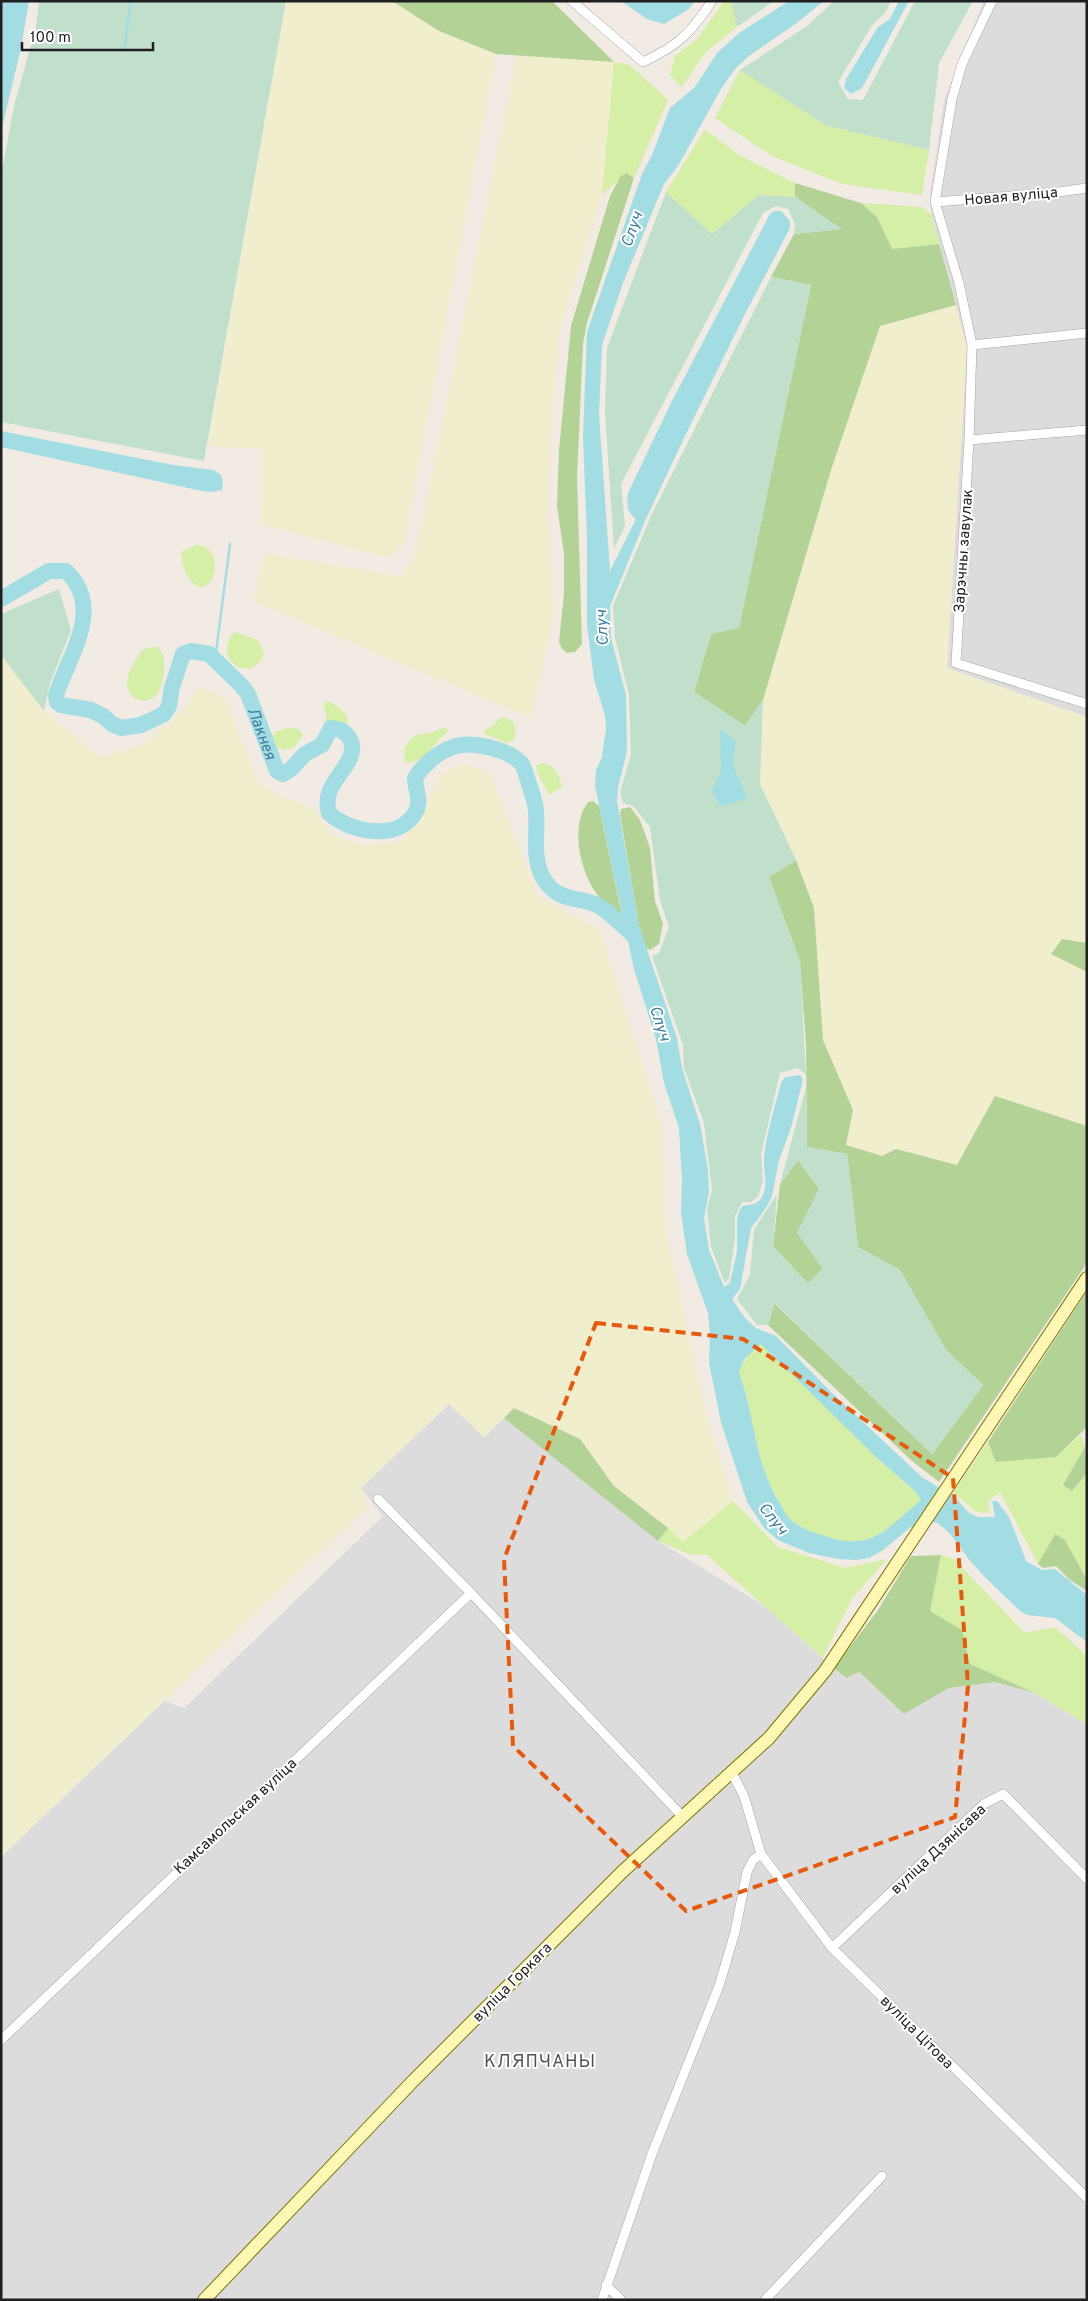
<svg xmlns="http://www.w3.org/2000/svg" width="1088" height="2301" font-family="Overpass,sans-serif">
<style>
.residential{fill:#dddcdc}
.farmland{fill:#f1eece}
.grass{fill:#d5efa6}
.forest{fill:#b2d395}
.wetland{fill:#c0e0cc}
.water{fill:#a1dde2;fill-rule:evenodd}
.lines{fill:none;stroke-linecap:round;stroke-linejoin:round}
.stream{stroke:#a1dde2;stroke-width:2.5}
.river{stroke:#a1dde2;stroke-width:16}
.street-casing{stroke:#a6a6a6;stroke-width:10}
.secondary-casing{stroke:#7c7600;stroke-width:14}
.street{stroke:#fff;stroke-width:9}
.secondary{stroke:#fff7b4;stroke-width:12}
.marked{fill:none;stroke:#e8590c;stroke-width:4;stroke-dasharray:10 6;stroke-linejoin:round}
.labels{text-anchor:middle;stroke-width:4;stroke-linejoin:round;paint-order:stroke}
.street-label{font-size:15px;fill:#1f1f1f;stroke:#fff}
.water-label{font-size:16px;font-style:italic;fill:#3c7c9e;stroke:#fff}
.quarter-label{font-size:18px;letter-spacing:1px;fill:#525252;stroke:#fff}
</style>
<rect width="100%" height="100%" fill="#f1ebe4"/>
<path class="residential" d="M984,1H1087V717L947,668L967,348L931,214L930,195L944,100Z
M449,1404L484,1437L504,1418L658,1541L766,1607L845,1678L858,1672L904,1714L949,1688L995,1682L1035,1693L1087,1725V2300H1V1857L164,1701L184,1708L383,1516L361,1488Z"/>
<path class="farmland" d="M286,1H392L439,31L496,54L404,544L388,558L261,524L262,449L208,446Z
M517,55L614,62L602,195L560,329L550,452L548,524L555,610L531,718L254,602L264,553L402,576L416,551Z
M956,305L967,348L947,668L1087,717V943L1062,939L1051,953L1087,972V1126L995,1096L957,1165L896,1149L882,1156L846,1145L853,1110L823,1040L814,908L796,860L760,784L763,700L831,470L880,326Z
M1,655L44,711L101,757L144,744L183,710L200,686L226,699L258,781L276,794L314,808L332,835L362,845L400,842L423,814L440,774L465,763L490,773L538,895L600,931L662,1126L667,1234L706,1414L733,1501L683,1542L614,1486L580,1439L515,1408L484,1437L449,1404L361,1488L368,1506L1,1857Z"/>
<path class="grass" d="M724,1H731L737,27L706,52L682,87L670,75L675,56L697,39Z
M614,62L630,65L668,100L634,178L626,173L602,195Z
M740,70L825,125L929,150L922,195L842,184L772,156L715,118Z
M705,129L739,155L795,183V197L759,195L712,234L666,192Z
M861,203L922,207L931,214L939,244L892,249L877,217Z
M196,545C219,545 222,580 201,588C187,582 182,566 181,552Z
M236,632L259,641L264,654C259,666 252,670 239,668C224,658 224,649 232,634Z
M157,646C164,653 165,661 164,671C162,713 125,705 127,681C128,670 137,659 142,650Z
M326,701C334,702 348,713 348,722C342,725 330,727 324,722L327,716L324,705Z
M501,717L512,720L515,726V739L507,743L486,734L484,730L494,725Z
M445,727L448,730L447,732C434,743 425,763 405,763L404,749C414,734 414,735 430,733C435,732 440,728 445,727Z
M287,728L299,729L303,735L293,748L282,750L277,747L273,736L275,732Z
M543,763C554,765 560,776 562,787L549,795L537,773L536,765Z
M761,1343L876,1457L915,1491L921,1500C885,1530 872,1553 822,1535C811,1532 801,1528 792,1521C787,1517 784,1510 781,1505C754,1464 755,1416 739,1372L750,1351Z
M1081,1435L1085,1447L1063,1485L1072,1491L1087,1473V1580L1065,1540L1055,1534L1038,1564L1000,1492L988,1501L990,1513L976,1512L953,1492L988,1442L997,1462L1056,1457Z
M733,1501L778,1547L845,1568L887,1559L851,1600L823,1658L707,1555L689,1554L658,1541L668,1528L683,1542Z
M941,1555L954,1559L1025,1633L1055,1627L1087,1656V1725L1035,1693L970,1664L962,1630L930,1611Z"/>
<path class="forest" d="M392,1H552L614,62L496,54L439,31Z
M626,173L634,178L587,323L583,344L577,477L582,644L575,652L567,653L562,649L559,642L564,594V554L557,506L559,450L571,326L610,196L620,177Z
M795,183L861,203L877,217L892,249L939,244L956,305L880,326L831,470L763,700L745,726L694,692L711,634L739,627L811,285L771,277L794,234L841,229L795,197Z
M593,801L599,806L622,915C586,902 565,832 588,802Z
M630,807L640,820L650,848L655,901L663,924L659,944L650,950L646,948L639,926L620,814L621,809Z
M796,860L814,908L823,1040L853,1110L846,1145L882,1156L896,1149L957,1165L995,1096L1087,1126V1263L939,1482L912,1461L768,1325L774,1303L932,1454L983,1385L946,1350L900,1270L858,1247L847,1154L807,1147L806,1045L800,962L769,877Z
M1062,939L1087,943V972L1051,954Z
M798,1160L819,1189L798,1233L823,1269L808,1284L773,1246L780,1184Z
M1087,1291V1427L1056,1457L996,1462L988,1442Z
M514,1408L580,1439L614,1486L668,1528L658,1541L504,1418Z
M1085,1447L1087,1473L1072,1491L1063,1485Z
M1055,1534L1065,1540L1087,1580V1591L1070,1580L1056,1566L1043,1568L1038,1564Z
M941,1555L930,1611L962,1630L970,1664L1035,1693L995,1682L949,1688L904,1714L859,1672L846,1678L834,1668L878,1610L911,1556Z"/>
<path class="wetland" d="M39,1H286L204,461L1,422V176L14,106L36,27Z
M731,1H774L737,27Z
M834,1H891L885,13L873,24L838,82L848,99L863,100L915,1H973L939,63L929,150L825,125L740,70L807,26Z
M666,192L712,234L759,195L795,197L842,229L794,234L795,224L788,209L776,206L763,213L621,484L625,526L614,549L605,412L607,348Z
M771,277L811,285L739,628L711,634L694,692L745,726L763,700L760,784L796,860L769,877L800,962L806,1075L798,1068L780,1073L761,1154L763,1182L758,1196L751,1202H742L735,1216V1239L729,1278L725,1283L711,1247L707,1208L712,1191L704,1123L684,1068L683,1045L652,956L659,953L669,927L660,900L650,827L633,806L623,803L620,792L631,755L629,695L615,638L613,606L651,516Z
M59,589L71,630L50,683L44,711L1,655V614Z
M806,1087L807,1147L847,1154L858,1247L900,1270L946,1350L983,1385L932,1454L775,1303L768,1325H757L737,1299L750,1275L754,1230L777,1194L773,1246L808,1283L823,1269L797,1233L819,1189L798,1160L780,1184Z"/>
<path class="water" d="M1,1H29L21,48L1,132Z
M621,1H695L689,9L664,24L647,19Z
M789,1H824L798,22L749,56L735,69L721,89L678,166L664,184L623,283L602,345L599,414L610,571L636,519C626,511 627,505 628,493L670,405L770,214L774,211H781L790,221V228L745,314L684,438L645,521L610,606L611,638L626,695L627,751L618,788L617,801L639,926L677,1038L682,1068L700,1124L708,1170L709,1192L704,1218L709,1250L724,1287L730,1283L737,1251V1220L739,1211L743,1206C749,1204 754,1206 760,1200C770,1186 763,1173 764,1159C766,1134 775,1107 781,1083L785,1077L800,1075L803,1079L791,1128L779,1160L772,1196L766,1208L751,1228L740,1289L732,1299L745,1318L756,1328L776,1336L832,1393L923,1478L955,1497L969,1513L978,1517H995L992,1501H997L1009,1517L1026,1561L1042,1570L1055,1569L1087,1595V1642L1055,1618L1027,1615L1020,1611C1004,1595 987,1580 972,1563C960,1549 952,1532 936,1522L911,1527L883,1550L869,1558L856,1560L838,1559L809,1553L778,1540L764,1528L747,1502L721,1422L709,1363L710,1335L708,1313L687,1254L681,1213L682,1180L679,1128L664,1083L656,1039L634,969L595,786L596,770L602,757L606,728L605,715L594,680L587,625V538L583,437L587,332L642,174L652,155L670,108L695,87L717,53L739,33ZM761,1344L876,1457L915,1491L921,1500C885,1530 872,1553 822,1535C811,1532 801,1528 792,1521C787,1517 784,1510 781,1505C754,1464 755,1416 739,1372L745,1358Z
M899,1H909L862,88L851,94L844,88L846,79L878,27L889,20Z
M1,431L173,465L213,470L220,474L223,480L222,490L211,492L202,491L1,447Z
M720,729L736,741L733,765L747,799L721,806L712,791L721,771Z"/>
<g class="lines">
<path class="stream" d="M124,51L131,1
M215,660L230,544"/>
<path class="river" id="s1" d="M1,599L49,571H66C105,608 69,655 56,695L57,702L61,705L91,710L103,716L112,724L121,728L141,725L164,714L169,706L172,687L183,654L191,651L209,654L242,686L248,694L277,771L283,774L291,769L305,754L322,745L331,728C338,728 343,730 348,736C363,756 334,775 329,793C327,799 327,806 329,813C350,833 402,843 417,809C421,798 415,789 415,778C423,765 438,752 453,747C470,740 508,749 521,763C525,768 526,775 528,781C531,790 535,801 536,810C538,833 531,861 545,881C560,903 581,896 599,906C611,913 621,925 631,933"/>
<g class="street-casing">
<path id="street" d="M572,1L643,62C679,45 690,34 712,1
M992,1L962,64L952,99L935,202L959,283L972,345L969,440L956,663L1087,704
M935,202L1051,193L1087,188
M972,345L1087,333
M969,440L1087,430
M378,1499L471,1593L682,1816
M732,1773L744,1796L761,1854L832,1948L1087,2198
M832,1948L984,1804L1003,1794L1087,1879
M1,2040L471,1593
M606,2285L621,2300
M602,2300L652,2154L719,1986L735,1932L747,1872L753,1860L761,1854
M765,2300L882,2176"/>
</g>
<g class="secondary-casing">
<path id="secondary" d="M204,2300L413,2081L622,1872L769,1738L825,1671L1087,1278"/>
</g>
<use href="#street" class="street"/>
<use href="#secondary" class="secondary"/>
</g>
<path class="marked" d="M596,1323L743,1339L953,1478L968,1686L955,1817L686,1911L513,1746L504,1559Z"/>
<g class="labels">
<g class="street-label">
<text transform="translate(1011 196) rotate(-5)" y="5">Новая вуліца</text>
<text transform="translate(963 551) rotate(-86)" y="5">Зарэчны завулак</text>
<text transform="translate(235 1816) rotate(-43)" y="5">Камсамольская вуліца</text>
<text transform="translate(938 1849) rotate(-43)" y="5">вуліца Дзянісава</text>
<text transform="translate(512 1982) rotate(-45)" y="5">вуліца Горкага</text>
<text transform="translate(917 2032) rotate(45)" y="5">вуліца Цітова</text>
</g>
<g class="water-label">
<text transform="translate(631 229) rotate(-71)" y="6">Случ</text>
<text transform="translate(601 628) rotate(-93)" y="6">Случ</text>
<text dy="6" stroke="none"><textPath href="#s1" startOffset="518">Лакнея</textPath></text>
<text transform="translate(661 1023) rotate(72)" y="6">Случ</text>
<text transform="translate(774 1518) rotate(51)" y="6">Случ</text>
</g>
<g class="quarter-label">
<text x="540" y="2067">КЛЯПЧАНЫ</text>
</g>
</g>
<rect width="1088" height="2301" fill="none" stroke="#1f1f1f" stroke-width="5"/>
<path d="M22 42v8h131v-8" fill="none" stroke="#1f1f1f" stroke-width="2.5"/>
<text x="30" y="42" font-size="15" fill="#1f1f1f" stroke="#ffffff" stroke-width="4" paint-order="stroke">100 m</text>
</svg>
